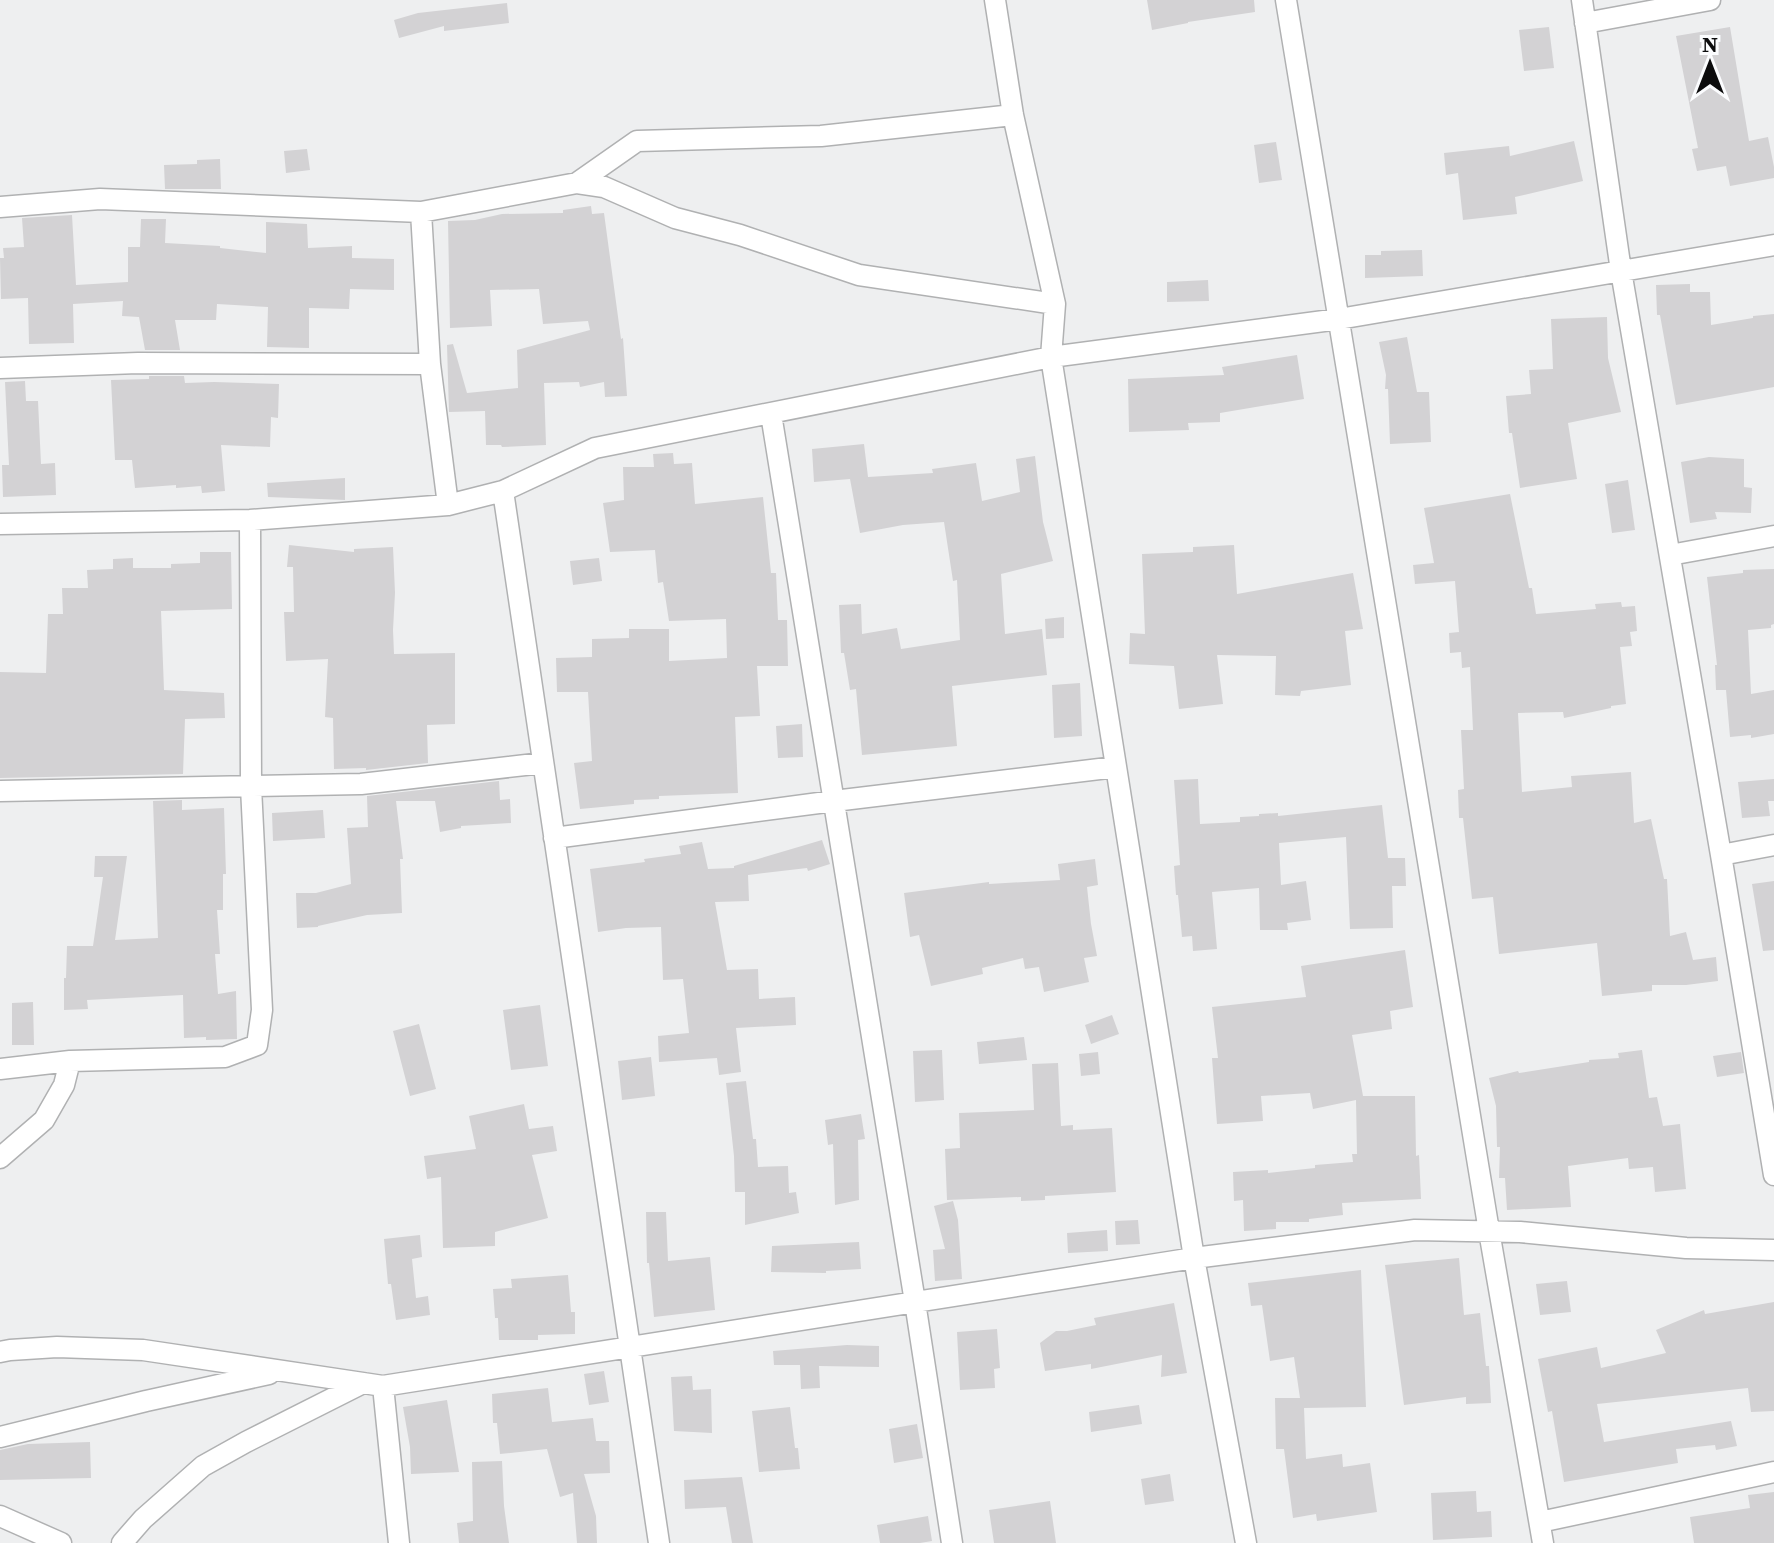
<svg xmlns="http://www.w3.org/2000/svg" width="1774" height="1543" font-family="'Source Serif 4',serif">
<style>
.building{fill:#d3d2d4}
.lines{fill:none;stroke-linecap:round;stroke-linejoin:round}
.minor-casing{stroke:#b0b1b2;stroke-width:23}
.minor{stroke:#fff;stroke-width:20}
</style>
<rect width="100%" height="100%" fill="#eeeff0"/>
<path class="building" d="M1147,0H1254L1255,12L1188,22V23L1152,30Z
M507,3L509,23L444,31V26L399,38L394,20L418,13Z
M1549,27L1554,68L1524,71L1519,30Z
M1730,27L1749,141L1768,137L1774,167V178L1730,186L1726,166L1697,171L1692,149L1698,148L1676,36Z
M1574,141L1583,181L1515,197L1517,214L1463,220L1458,173L1446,175L1444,153L1509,146L1510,156Z
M1276,142L1282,180L1259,183L1254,145Z
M307,149L310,170L286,173L284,151Z
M220,159L221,189H165L164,165L197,164V160Z
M591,206L592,214L604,213L621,339L623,338L627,396L605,397L604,382L580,387L579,382L544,383L546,445L502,447L501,445H486L485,411L449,412L447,345L453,344L467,393L518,388L517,350L590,330L588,321L543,324L539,289L490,290L492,326L450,328L448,221L475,220L502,214L563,213V210Z
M72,215L76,285L128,282V247H140L141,219H166L165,243L220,246V248L266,253V222L307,224L308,248L352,246V258L394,259V290L350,289L349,309L309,308V348L267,347L268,307L217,304L216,320H175L180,350H145L139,317L122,316L123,301L73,304L74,343L29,344L28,298L1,299L0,258H4L3,248L24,247L22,218Z
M1422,250L1423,276L1365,278V255H1381V251Z
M1208,280L1209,301L1167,302V282Z
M1690,284V292H1710L1711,325L1753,318V316L1774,314V387L1676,405L1660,315H1657L1656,285Z
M1607,317L1608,358L1621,412L1568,423L1577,479L1520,488L1512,433H1509L1506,396L1531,394L1529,370L1553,369L1551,319Z
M1407,337L1417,392H1429L1431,442L1390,444L1388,389H1385L1386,375L1379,342Z
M1297,355L1304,399L1220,413V422L1188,423L1189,430L1129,432L1128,379L1224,375L1222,367Z
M149,376H184L185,383L214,382L279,384L278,418L271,417L270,447L221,445L225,491L202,493L201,486L176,488V485L135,488L132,460H115L111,380L149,379Z
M25,381L26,401H38L41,464L55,463L56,495L3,497L2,465H9L5,382Z
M864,444L868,477L933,473L932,469L976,463L982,501L1020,492L1016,459L1035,456L1043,522L1053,561L1001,574L1005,634L1042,629L1047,675L952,686L957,746L862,755L856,689L850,690L844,653H841L839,605L861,604L862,634L897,628L901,649L960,640L957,580L953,581L944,522L903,525L860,533L850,479L814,482L812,449Z
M673,453L674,464L692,463L695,504L763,497L771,573H776L778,620H787L788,666H757L760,716L735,717L738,793L659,796V799L634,800V804L580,809L574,763L592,761L588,692H557L556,658L592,657V639L629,638V629H669V661L727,658L726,619L669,621L663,582L658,583L655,550L610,552L603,503L624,500L623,467H654L653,454Z
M1709,457L1744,459V487L1752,488L1751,513L1715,512L1717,519L1690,523L1681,462Z
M345,478V500L268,497L267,483Z
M1628,480L1635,530L1612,533L1605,484Z
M1510,494L1529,588H1532L1536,614L1596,609L1595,604L1621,602L1622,607L1635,606L1637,631L1630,632L1632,646L1620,647L1626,704L1611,706V708L1564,718L1563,712L1518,713L1522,792L1572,787L1571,776L1631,772L1634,823L1651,819L1664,879H1667L1670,936L1686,932L1693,960L1716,957L1718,981L1686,985H1652V991L1602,996L1597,943L1499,954L1493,897L1472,899L1463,818H1459L1458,790L1464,789L1461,730H1473L1470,667L1462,668L1461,652L1450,653L1449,633L1459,632L1455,581L1415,584L1413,565L1434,563L1424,508Z
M289,545L354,552V549L393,547L395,593L393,630L394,654L455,653V724L427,725L428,763L366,770V768L334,769L333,718L325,717L328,659L286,661L284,612H294L293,567H287Z
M1234,545L1237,594L1353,573L1363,629L1345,631L1351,685L1301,691L1300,696L1275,695L1276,656L1217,655L1223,704L1179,709L1174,666L1129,664L1130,633L1145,634L1142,554L1193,552V547Z
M200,552H231L232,609L161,611L164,690L224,693L225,718L185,719L183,774L0,778V672L46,673L48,614H63L62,588H88L87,570L113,569V559L133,558V568H171V564L200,563Z
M599,558L602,581L573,585L570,561Z
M1774,569V624L1771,625V628L1748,630L1751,694L1774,690V734L1751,738V735L1730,737L1726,690H1716L1715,665H1717L1707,577L1743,573V570Z
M1064,617V638L1046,639L1045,619Z
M1080,683L1082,736L1054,738L1052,685Z
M802,724L803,757L778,758L776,726Z
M1198,779L1200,824L1240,822V817L1259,816V814L1278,813V816L1382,805L1388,858H1405L1406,886H1392L1393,928L1350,929L1346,837L1301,841L1279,843L1281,885L1306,881L1311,920L1287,923L1288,930H1260L1259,888L1212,892L1217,949L1193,951L1192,936L1182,937L1178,895H1176L1174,866L1180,865L1174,780Z
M1774,779V801H1768L1770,816L1742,818L1738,782Z
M499,781L500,800L510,799L511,823L461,826V828L440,832L435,801H396L403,859H400L402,913L367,915L318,926V927L297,928L296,893H316L351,884L347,828L368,827L367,796Z
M182,800V810L224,808L226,874H223V910H217L220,954H215L218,994L236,991L237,1039H235L206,1040V1037L184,1038L183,995L87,1000L88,1009L64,1010V978H66L67,946H93L103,877H94L95,856H127L115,940L158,938L153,801Z
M323,810L325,838L273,841L272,813Z
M822,840L830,864L808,871L807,868L748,875L749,901L715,902L727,970L758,969L759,999L795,997L796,1025L736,1028L741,1072L719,1075L717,1058L659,1062L658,1036L689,1033L683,979L663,980L661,927L626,928L598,932L590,869L645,862L644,859L681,854L679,846L702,842L708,869L734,868V866Z
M1095,859L1098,885L1087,887L1091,924L1097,956L1084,958L1089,982L1044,992L1039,967L1025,969L1023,958L982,968L983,974L931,986L919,935L910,937L904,893L989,882V884L1060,880L1058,864Z
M1774,881V950L1763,951L1752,884Z
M1405,950L1413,1007L1390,1011L1392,1029L1352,1035L1363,1096H1415L1416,1156L1419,1155L1421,1199L1342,1203L1343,1215L1309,1219V1222H1276V1229L1244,1231L1243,1200L1234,1201L1233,1172L1268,1170V1173L1315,1168V1165L1353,1162L1352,1154H1357L1356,1100L1313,1109L1310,1093L1261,1096L1263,1121L1217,1124L1212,1058H1218L1212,1007L1306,997L1301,966Z
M33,1002L34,1045H12V1003Z
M540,1005L548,1066L511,1070L503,1010Z
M1112,1015L1119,1034L1091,1044L1085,1025Z
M419,1024L436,1089L410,1096L393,1031Z
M1024,1037L1027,1060L979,1064L977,1042Z
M942,1050L944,1100L915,1102L913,1051Z
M1642,1050L1649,1098L1657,1097L1663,1126L1680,1124L1686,1189L1655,1192L1653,1167L1629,1169L1628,1158L1568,1166L1571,1207L1507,1210L1505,1178H1499L1500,1147H1497L1496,1106L1489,1078L1518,1071L1519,1073L1589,1062V1060L1619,1058L1618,1053Z
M1098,1052L1100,1074L1081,1076L1079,1054Z
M1741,1052L1744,1073L1717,1077L1713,1056Z
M651,1057L655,1096L622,1100L618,1061Z
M1058,1063L1061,1126L1073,1125V1130L1112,1128L1116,1192L1045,1196V1200L1021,1201V1197L947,1200L945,1149L960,1148L959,1113L1034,1110L1032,1064Z
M746,1081L753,1139H756L758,1167L788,1166L789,1193L796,1192L799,1213L745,1225V1192H735L734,1156L726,1083Z
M524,1104L529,1129L553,1126L557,1151L532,1155L548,1218L495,1232V1246L443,1248L441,1177L427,1179L424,1156L476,1149L469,1116Z
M861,1114L865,1139L858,1140L859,1200L835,1205L833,1144L828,1145L825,1120Z
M953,1201L958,1220L962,1279L935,1281L933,1250L945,1249L934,1206Z
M646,1212H666L668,1261L710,1257L715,1310L654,1317L649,1263H647Z
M1138,1220L1140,1244L1116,1245L1115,1221Z
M1107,1230L1108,1251L1068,1253L1067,1233Z
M420,1235L422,1257L412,1259L416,1298L428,1296L430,1315L396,1320L391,1284H388L384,1239Z
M859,1242L861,1269L826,1271V1273L771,1272L772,1246Z
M1459,1258L1464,1315L1480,1313L1486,1366H1489L1491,1403L1466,1404V1397L1404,1405L1385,1265Z
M1361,1270L1366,1407L1304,1408L1306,1459L1342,1454L1343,1467L1370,1463L1377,1512L1317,1521L1316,1514L1293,1518L1284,1449H1276L1275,1398H1300L1294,1357L1270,1361L1262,1305L1251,1306L1248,1283Z
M568,1275L571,1312H575V1334L538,1335V1340H499L498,1318H495L493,1289L512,1288L511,1279Z
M1567,1281L1571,1312L1540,1315L1536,1284Z
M1774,1302V1411L1751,1412L1748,1388L1597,1404L1604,1442L1731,1421L1737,1446L1716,1450L1715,1445L1676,1449L1678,1463L1564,1482L1552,1411L1548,1412L1538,1359L1597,1347L1601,1368L1666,1353L1656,1330L1704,1310L1705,1314Z
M1174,1303L1187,1373L1161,1377L1162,1355L1091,1369V1364L1045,1371L1040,1343L1056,1331H1067L1096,1325L1094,1318Z
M997,1329L1000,1368L994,1369L995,1388L960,1390L957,1332Z
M847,1345L879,1346V1367L819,1366L820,1388L801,1389L800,1365H774L773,1351Z
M604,1371L609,1402L589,1405L584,1374Z
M692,1376L693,1390L711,1389L712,1433L674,1431L671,1377Z
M548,1388L552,1422L593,1418L596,1441H609L610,1473L584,1474L596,1516L597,1543H577L573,1493L560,1497L547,1449L500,1454L497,1423H493L492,1394Z
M447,1400L459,1472L411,1474L410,1447L403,1407Z
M1139,1405L1142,1424L1091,1432L1089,1412Z
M790,1407L795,1448H798L800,1469L759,1472L752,1411Z
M917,1424L923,1458L894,1463L889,1429Z
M90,1442L91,1478L0,1480V1450L28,1444Z
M502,1461L504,1506L509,1543H459L457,1523L473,1521L472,1462Z
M1170,1474L1174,1501L1145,1505L1141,1479Z
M742,1477L753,1543H732L726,1507L685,1509L684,1480Z
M1476,1491L1477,1512L1491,1511L1492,1537L1433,1540L1431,1493Z
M1774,1492V1543H1694L1690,1517L1750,1508L1748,1495Z
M1050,1501L1056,1543H994L989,1510Z
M928,1516L932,1541L920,1543H880L877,1525Z"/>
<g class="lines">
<g class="minor-casing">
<path id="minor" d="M995,0L1013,115L1055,304L1051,357L1194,1258L1415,1230L1520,1232L1686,1248L1774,1250
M1286,0L1489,1231L1543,1543
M1582,0L1621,271L1721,855L1774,1175
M1585,23L1710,0
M577,183L604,187L675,218L740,235L859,275L1055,304
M0,207L100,199L421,212L577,183L637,141L821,136L1013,115
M421,212L430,364L448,505
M0,368L138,363L430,364
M771,414L915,1302L952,1543
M503,491L659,1543
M0,524L250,520L448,505L503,491L595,448L1051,357L1339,319L1774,245
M1670,555L1774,536
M0,791L361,784L543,763
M554,838L834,801L1116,767
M1721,855L1774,845
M0,1069L70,1061L225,1057L257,1045L262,1010L251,787L250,520
M0,1158L44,1120L64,1085L70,1061
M0,1352L10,1350L57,1347L143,1350L383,1386L1194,1258L1246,1543
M383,1386L399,1543
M0,1437L146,1401L269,1374
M0,1516L61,1543
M1540,1522L1774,1472
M122,1543L143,1519L203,1466L246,1442L363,1383"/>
</g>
<use href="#minor" class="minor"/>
</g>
<g transform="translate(1710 64)" stroke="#fbfcfe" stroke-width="6" paint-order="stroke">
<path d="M0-6L14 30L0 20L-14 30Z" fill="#0c0c0d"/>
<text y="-12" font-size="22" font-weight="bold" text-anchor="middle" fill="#0c0c0d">N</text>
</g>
</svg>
